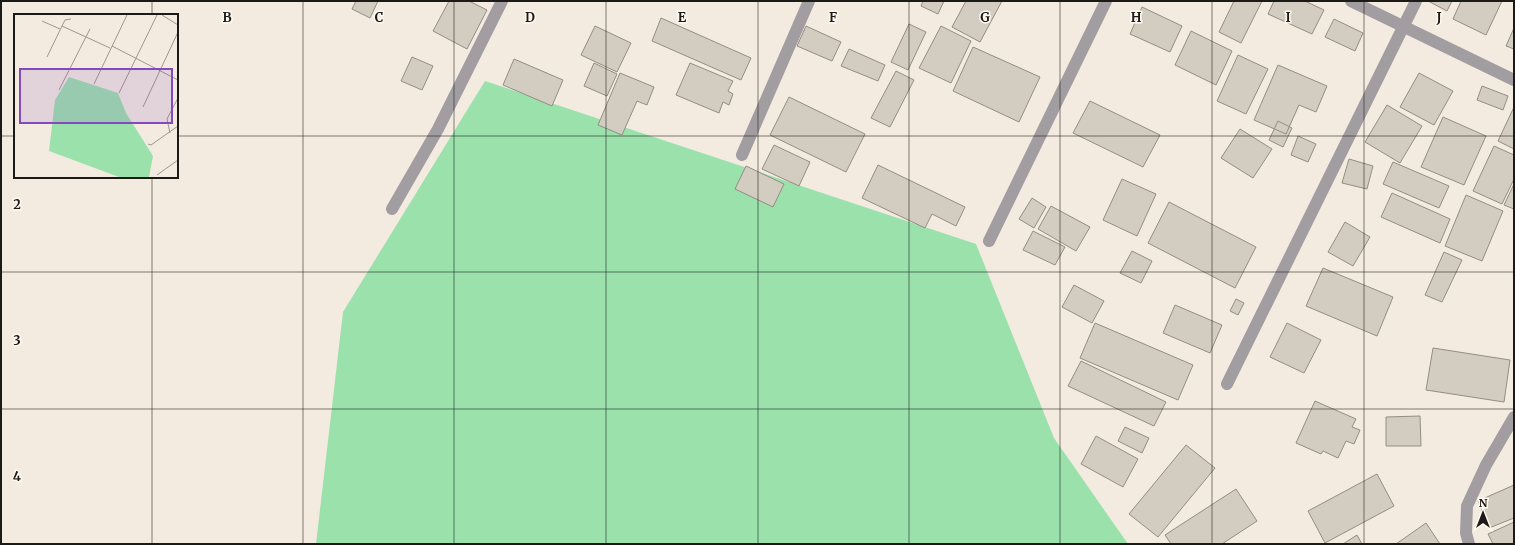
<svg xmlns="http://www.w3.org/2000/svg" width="1515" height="545" font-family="Merriweather,serif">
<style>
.green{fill:#9be1ab}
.building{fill:#d3ccc1;stroke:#938d82}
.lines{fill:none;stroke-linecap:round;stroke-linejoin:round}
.street{stroke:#a29da1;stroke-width:12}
.grid{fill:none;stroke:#1c1a16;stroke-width:1;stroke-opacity:0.55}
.inset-road{fill:none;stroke:#9d978f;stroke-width:1}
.view{fill:#864ac0;fill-opacity:0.15;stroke:#864ac0;stroke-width:2}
.inset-edge{fill:none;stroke:#1c1a16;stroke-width:2}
.grid-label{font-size:13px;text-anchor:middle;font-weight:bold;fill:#1c1a16;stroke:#fff9f0;stroke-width:3;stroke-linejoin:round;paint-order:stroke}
</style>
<rect width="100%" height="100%" fill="#f3ebe0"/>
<path class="green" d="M485,81L976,244L1054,438L1128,544H316L343,312Z"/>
<path class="building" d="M356,1H378L370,18L352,9Z
M449,1H469L487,10L467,49L433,31Z
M923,1H944L938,14L921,6Z
M966,1H1002L980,42L952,27Z
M1234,1H1262L1241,43L1219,32Z
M1274,1H1305L1324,10L1312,34L1268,14Z
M1428,1H1452L1447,11Z
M1461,1H1502L1486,35L1453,19Z
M1142,7L1182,26L1170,52L1130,34Z
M661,18L751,58L741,80L652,41Z
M1334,19L1363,33L1355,51L1325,37Z
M909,24L926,32L908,70L891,62Z
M595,26L631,43L617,72L581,55Z
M806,26L841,42L832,61L797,46Z
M941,26L971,41L951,83L919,68Z
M1514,28V49L1506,46Z
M1191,31L1232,51L1216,85L1175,65Z
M973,47L1040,77L1019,122L953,91Z
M849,49L885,65L878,81L841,66Z
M1238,55L1268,69L1246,114L1217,101Z
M412,57L433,66L422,90L401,81Z
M514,59L563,80L552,106L503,85Z
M594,63L617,74L607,96L584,86Z
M690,63L733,81L728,91L733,94L729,105L723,102L719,113L676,95Z
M1278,65L1327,86L1316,112L1299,105L1286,134L1254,120Z
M896,71L914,80L890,127L871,118Z
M620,73L654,87L647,105L637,101L622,135L598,125Z
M1419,73L1453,91L1434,125L1400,107Z
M1482,86L1508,96L1503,110L1477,100Z
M789,97L865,134L846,172L770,135Z
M1090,101L1160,135L1143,167L1073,133Z
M1387,105L1422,126L1400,163L1365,142Z
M1514,107V149L1498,141Z
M1443,117L1486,136L1464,185L1421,167Z
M1278,121L1292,128L1283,147L1269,140Z
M1240,129L1272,149L1253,178L1221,158Z
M1298,136L1316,144L1308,162L1291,155Z
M774,145L810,162L799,186L762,169Z
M1494,146L1514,155V179L1502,204L1473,191Z
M1349,159L1373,166L1367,189L1342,183Z
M1393,162L1449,186L1439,208L1383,184Z
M878,165L965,207L956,226L932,214L925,228L862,198Z
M746,166L784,184L773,207L735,189Z
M1122,179L1156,194L1137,236L1103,220Z
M1514,184V209L1504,205Z
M1392,193L1450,219L1440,243L1381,217Z
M1466,195L1503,211L1482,261L1445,246Z
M1032,198L1046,207L1034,228L1019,219Z
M1169,202L1256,247L1235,288L1148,243Z
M1051,206L1090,227L1076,251L1038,229Z
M1345,222L1370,237L1353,266L1328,252Z
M1033,231L1065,247L1055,265L1023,250Z
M1132,251L1152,261L1141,283L1120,273Z
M1444,252L1462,260L1442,302L1425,295Z
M1323,268L1393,297L1377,336L1306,306Z
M1074,285L1104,301L1092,323L1062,307Z
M1236,299L1244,303L1238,315L1230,311Z
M1175,305L1222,325L1210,353L1163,333Z
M1095,323L1193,365L1178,400L1080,358Z
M1287,323L1321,340L1304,373L1270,357Z
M1433,348L1510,360L1504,402L1426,390Z
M1081,361L1166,402L1154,426L1068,386Z
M1315,401L1356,419L1352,427L1360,430L1354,444L1346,441L1338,458L1323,451L1321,454L1296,443Z
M1420,416L1421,446H1386V417Z
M1125,427L1149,438L1142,453L1118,441Z
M1096,436L1138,459L1123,487L1081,464Z
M1186,445L1215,468L1158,537L1129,514Z
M1377,474L1394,506L1325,543L1308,511Z
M1514,485V518L1489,528L1478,501Z
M1236,489L1257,521L1222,544H1171L1165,535Z
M1514,522V544H1493L1488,534Z
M1426,523L1440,544H1396Z
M1357,535L1362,544H1343Z"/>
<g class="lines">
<path class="street" d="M1351,1L1514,80
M742,155L809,1
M392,209L438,129L502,1
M989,241L1106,1
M1227,384L1416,1
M1469,544L1466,533L1467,506L1486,465L1514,417"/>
</g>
<path class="grid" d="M152,1V15M303,1V544M454,1V544M606,1V544M758,1V544M909,1V544M1060,1V544M1212,1V544M1364,1V544M1,136H15M177,136H1514M152,177V544M1,272H1514M1,409H1514"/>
<g transform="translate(14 14)">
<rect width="164" height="164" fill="#f3ebe0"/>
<path d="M55,63L104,79L112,99L139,142L135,163H105L35,137L41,86Z" fill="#9be1ab"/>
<path class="inset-road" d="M148,1L164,11M28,7L46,15M48,12L51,6L57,5M98,32L164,66M33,43L48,12L96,34M80,70L113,1M45,76L76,15M105,79L143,1M129,93L164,18M156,119L153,105L164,84M134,130L137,131L164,112M143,161L164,146"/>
<path class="view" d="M6,55H158V109H6Z"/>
<rect width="164" height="164" class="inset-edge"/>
</g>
<g class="grid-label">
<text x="227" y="22">B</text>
<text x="379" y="22">C</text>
<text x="530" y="22">D</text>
<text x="682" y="22">E</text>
<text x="833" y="22">F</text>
<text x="985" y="22">G</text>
<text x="1136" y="22">H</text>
<text x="1288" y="22">I</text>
<text x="1439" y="22">J</text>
<text x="17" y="209">2</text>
<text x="17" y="345">3</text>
<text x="17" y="481">4</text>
</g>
<rect width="1515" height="545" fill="none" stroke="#1c1a16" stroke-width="4"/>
<g transform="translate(1483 513)" stroke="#fff9f0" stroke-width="3" paint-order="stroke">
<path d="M0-3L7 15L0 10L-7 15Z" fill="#1c1a16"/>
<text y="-6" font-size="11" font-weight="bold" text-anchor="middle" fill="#1c1a16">N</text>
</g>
</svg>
